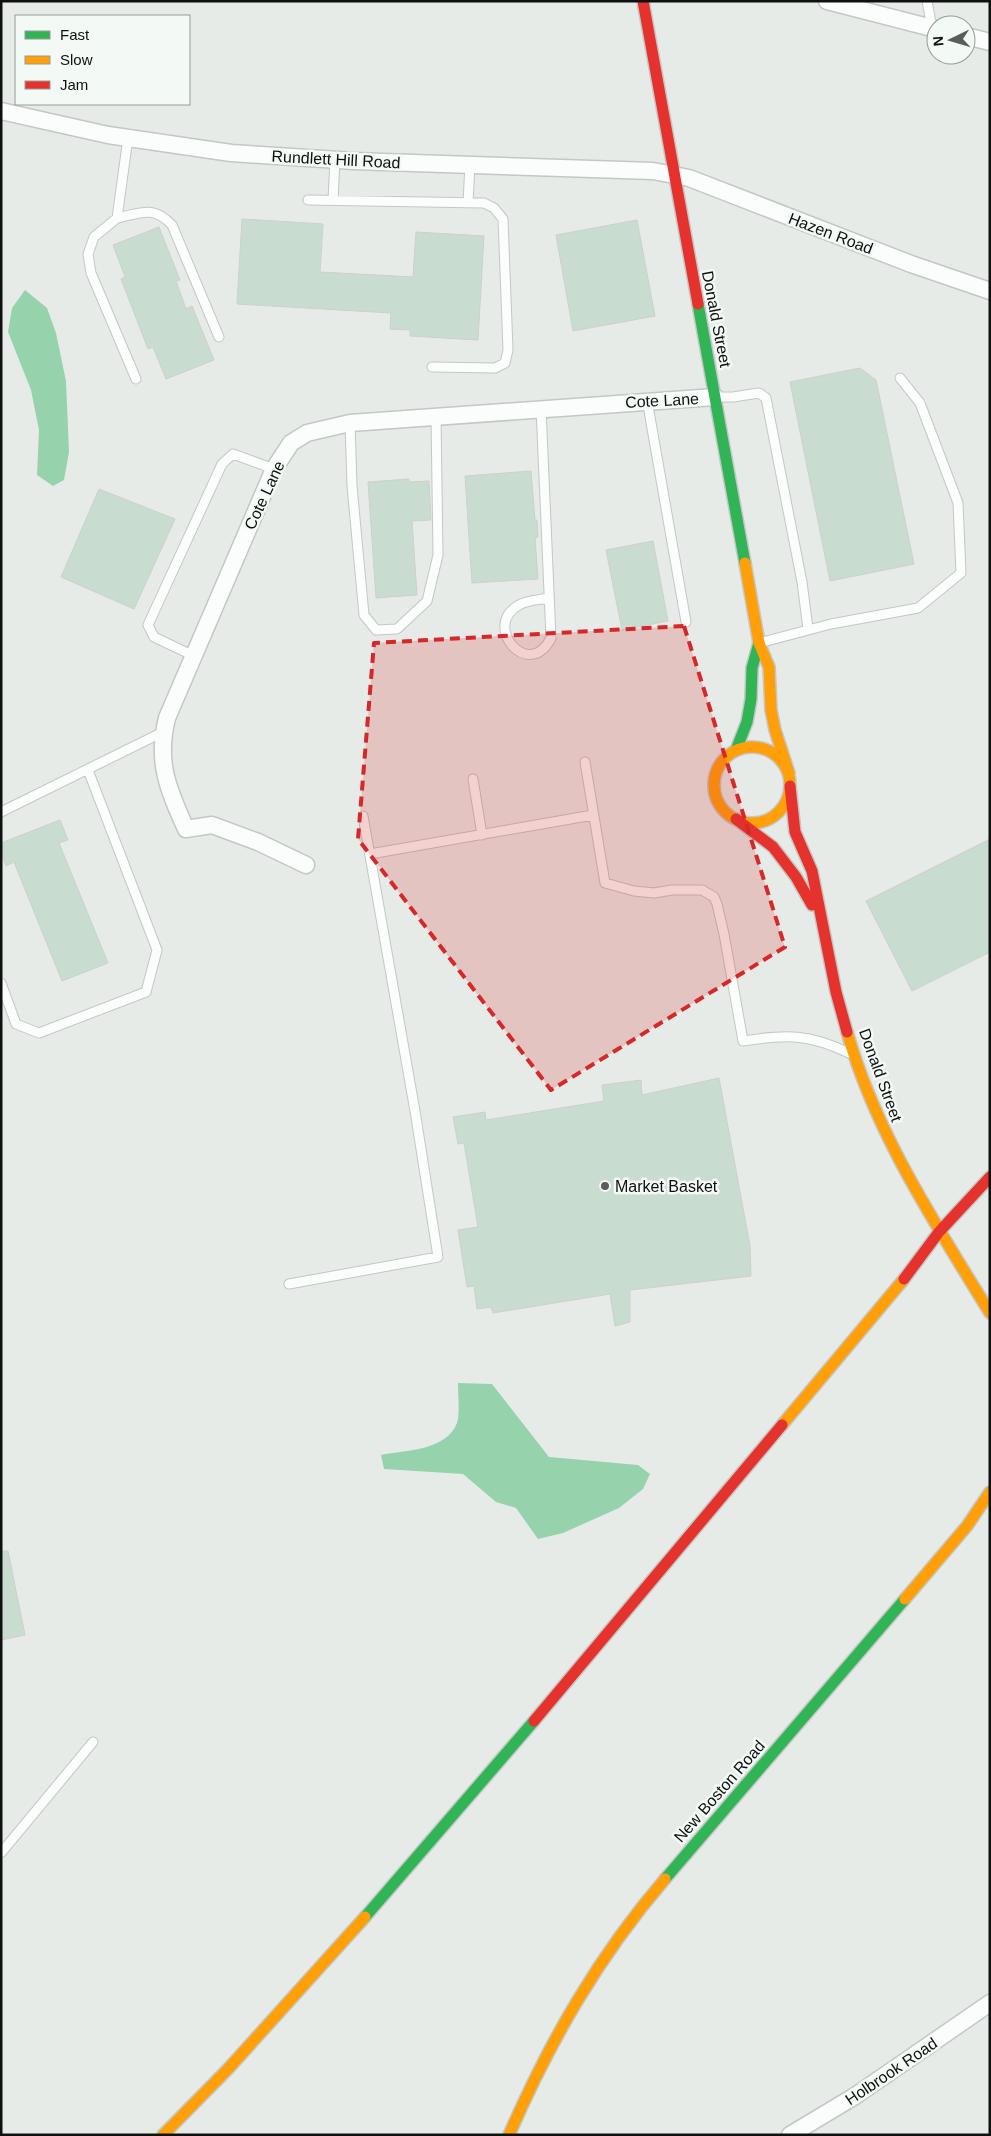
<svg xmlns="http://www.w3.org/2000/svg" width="991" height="2136" font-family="Arial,sans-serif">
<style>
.water{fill:#96d3ad}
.building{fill:#c9dcd0;stroke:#ccd0ce}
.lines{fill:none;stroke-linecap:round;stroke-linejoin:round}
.lane-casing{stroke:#c3c7c5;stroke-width:11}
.street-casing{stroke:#c3c7c5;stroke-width:19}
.fast-casing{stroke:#c3c7c5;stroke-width:14}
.slow-casing{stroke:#c3c7c5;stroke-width:14}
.jam-casing{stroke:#c3c7c5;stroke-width:14}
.lane{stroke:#fbfcfc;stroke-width:9}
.street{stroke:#fbfcfc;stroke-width:16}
.fast{stroke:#30b455;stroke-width:11}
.slow{stroke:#ff9f0a;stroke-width:11}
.jam{stroke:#e5322d;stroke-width:11}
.marked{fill:#d62828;fill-opacity:0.2;stroke:#d62828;stroke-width:4;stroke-dasharray:10 6;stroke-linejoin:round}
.poi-dot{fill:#5a5d5c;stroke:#f3f9f5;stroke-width:2}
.labels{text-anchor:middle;stroke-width:5;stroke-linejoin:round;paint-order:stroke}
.street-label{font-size:16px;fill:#0f1110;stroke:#f3f9f5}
.poi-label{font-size:16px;fill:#0f1110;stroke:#f3f9f5;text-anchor:start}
</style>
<rect width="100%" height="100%" fill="#e6ebe8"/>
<path class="water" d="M25,290L47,308L56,333L66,381L69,452L64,480L53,486L37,475L39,430L31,390L8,332L12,308Z
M458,1383L492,1384L549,1457L638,1465L650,1474L643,1489L619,1508L563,1533L538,1539L516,1508L496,1502L463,1474L384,1469L381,1455C406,1450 446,1451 457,1423C460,1414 458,1393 458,1383Z"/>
<path class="building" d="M242,219L323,224L320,272L413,277L416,232L484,236L478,340L410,336V330L390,329L391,313L237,304Z
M637,220L655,316L573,331L556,235Z
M159,227L180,280L176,281L186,309L192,306L214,360L166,379L153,347L148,349L121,279L125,277L113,245Z
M860,368L876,380L914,564L830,581L790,382Z
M531,471L535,520H537L538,537L535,538L538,579L472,583L465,476Z
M409,479V482L429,481L431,520L412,521L417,595L376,598L368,482Z
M99,489L175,519L134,609L61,577Z
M653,541L668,621L622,630L606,550Z
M60,820L68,840L59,843L108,963L62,981L14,862L6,866L1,853V843Z
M990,839V952L912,991L866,901Z
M719,1078L750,1246L751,1276L630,1290V1322L615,1326L610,1294L493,1313L491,1307L477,1309L474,1286L467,1287L458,1230L478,1227L464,1143L458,1144L453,1117L485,1112L486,1120L604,1101L602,1085L641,1080L642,1095Z
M1,1551H8L25,1635L1,1640Z"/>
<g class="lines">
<g class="lane-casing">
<path id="lane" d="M927,1L932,28
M128,138L117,218L94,237L88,254L91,273L136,379
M308,200L484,203L494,208L503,219L508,350L505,363L495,368L432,367
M333,200L335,160
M468,203L470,164
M117,218C142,213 153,205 172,225L219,337
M715,397H733L759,393L766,398L802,582L808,629
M647,400L686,622
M541,408L551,638C529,682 481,626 519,605C527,600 539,600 549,598
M350,423L352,486L364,615L376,630L397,629L427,601L438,555L436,416
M759,643L831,624L918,608L961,573L958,503L920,403L900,378
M194,656L154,637L148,625L222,464L233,454L274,469
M585,762L605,883L634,891L654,893L672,890H702L714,897L717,904L724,934L743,1041C787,1034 809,1034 849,1053
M473,779L482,835
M1,812L163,732
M370,854L593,815
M1,983L16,1024L39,1033L146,992L157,950L88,770
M289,1284L438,1257L415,1111L363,816
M1,1853L93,1742"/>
</g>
<g class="street-casing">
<path id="street" d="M827,1L936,29
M966,36L990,42
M1,111L108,135L231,153L354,161L653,171L689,178L911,264L990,291
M306,865L258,842L212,825L186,829C168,789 156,762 167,718L274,469L291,443L307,433L350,423L715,397
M790,2135L855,2096L990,2003"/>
</g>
<g class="fast-casing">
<path id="fast" d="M698,304L745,563
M736,750L747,722L751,699L752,668L759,643
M665,1879L905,1599
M365,1917L534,1721"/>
</g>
<g class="slow-casing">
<path id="slow" d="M745,563L759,643L769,667L771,710L775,730L789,773
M714 785a38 38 0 1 1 76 0a38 38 0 1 1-76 0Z
M847,1032C876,1134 935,1223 990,1313
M782,1425L904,1279
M905,1599L967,1526L990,1492
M163,2135L228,2069L365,1917
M509,2135C550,2041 598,1957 665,1879"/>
</g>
<g class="jam-casing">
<path id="jam" d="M643,1L698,304
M790,786L795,832L812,871L836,992L847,1032
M736,819L773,847L796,877L812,905
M904,1279L939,1232L990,1177
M534,1721L782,1425"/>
</g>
<use href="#lane" class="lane"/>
<use href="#street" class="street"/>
<use href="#fast" class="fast"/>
<use href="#slow" class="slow"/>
<use href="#jam" class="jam"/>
</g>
<path class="marked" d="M684,626L785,947L551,1090L358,839L374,643Z"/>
<circle class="poi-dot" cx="605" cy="1186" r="5"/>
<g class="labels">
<g class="street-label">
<text transform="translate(336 159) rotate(3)" y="6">Rundlett Hill Road</text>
<text transform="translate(831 233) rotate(21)" y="6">Hazen Road</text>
<text transform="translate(717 319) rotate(79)" y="6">Donald Street</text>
<text transform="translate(662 400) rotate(-3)" y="6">Cote Lane</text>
<text transform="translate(264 495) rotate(-65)" y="6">Cote Lane</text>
<text transform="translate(881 1075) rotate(70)" y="6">Donald Street</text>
<text transform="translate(719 1791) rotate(-49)" y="6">New Boston Road</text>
<text transform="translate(891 2071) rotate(-34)" y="6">Holbrook Road</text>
</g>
<g class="poi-label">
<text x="615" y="1192">Market Basket</text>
</g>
</g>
<rect width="991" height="2136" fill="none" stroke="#0f1110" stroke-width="5"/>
<rect x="15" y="15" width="175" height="90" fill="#f3f9f5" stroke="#989c99"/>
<rect x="25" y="31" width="25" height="8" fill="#30b455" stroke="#989c99"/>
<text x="60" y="40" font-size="15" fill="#0f1110">Fast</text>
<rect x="25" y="56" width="25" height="8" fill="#ff9f0a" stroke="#989c99"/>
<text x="60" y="65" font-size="15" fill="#0f1110">Slow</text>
<rect x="25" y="81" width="25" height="8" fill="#e5322d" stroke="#989c99"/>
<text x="60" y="90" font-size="15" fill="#0f1110">Jam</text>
<g transform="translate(951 40) rotate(265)"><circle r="24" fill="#f3f9f5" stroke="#989c99"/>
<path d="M0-4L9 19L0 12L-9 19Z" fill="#5a5d5c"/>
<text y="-8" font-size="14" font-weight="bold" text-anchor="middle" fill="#0f1110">N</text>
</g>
</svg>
